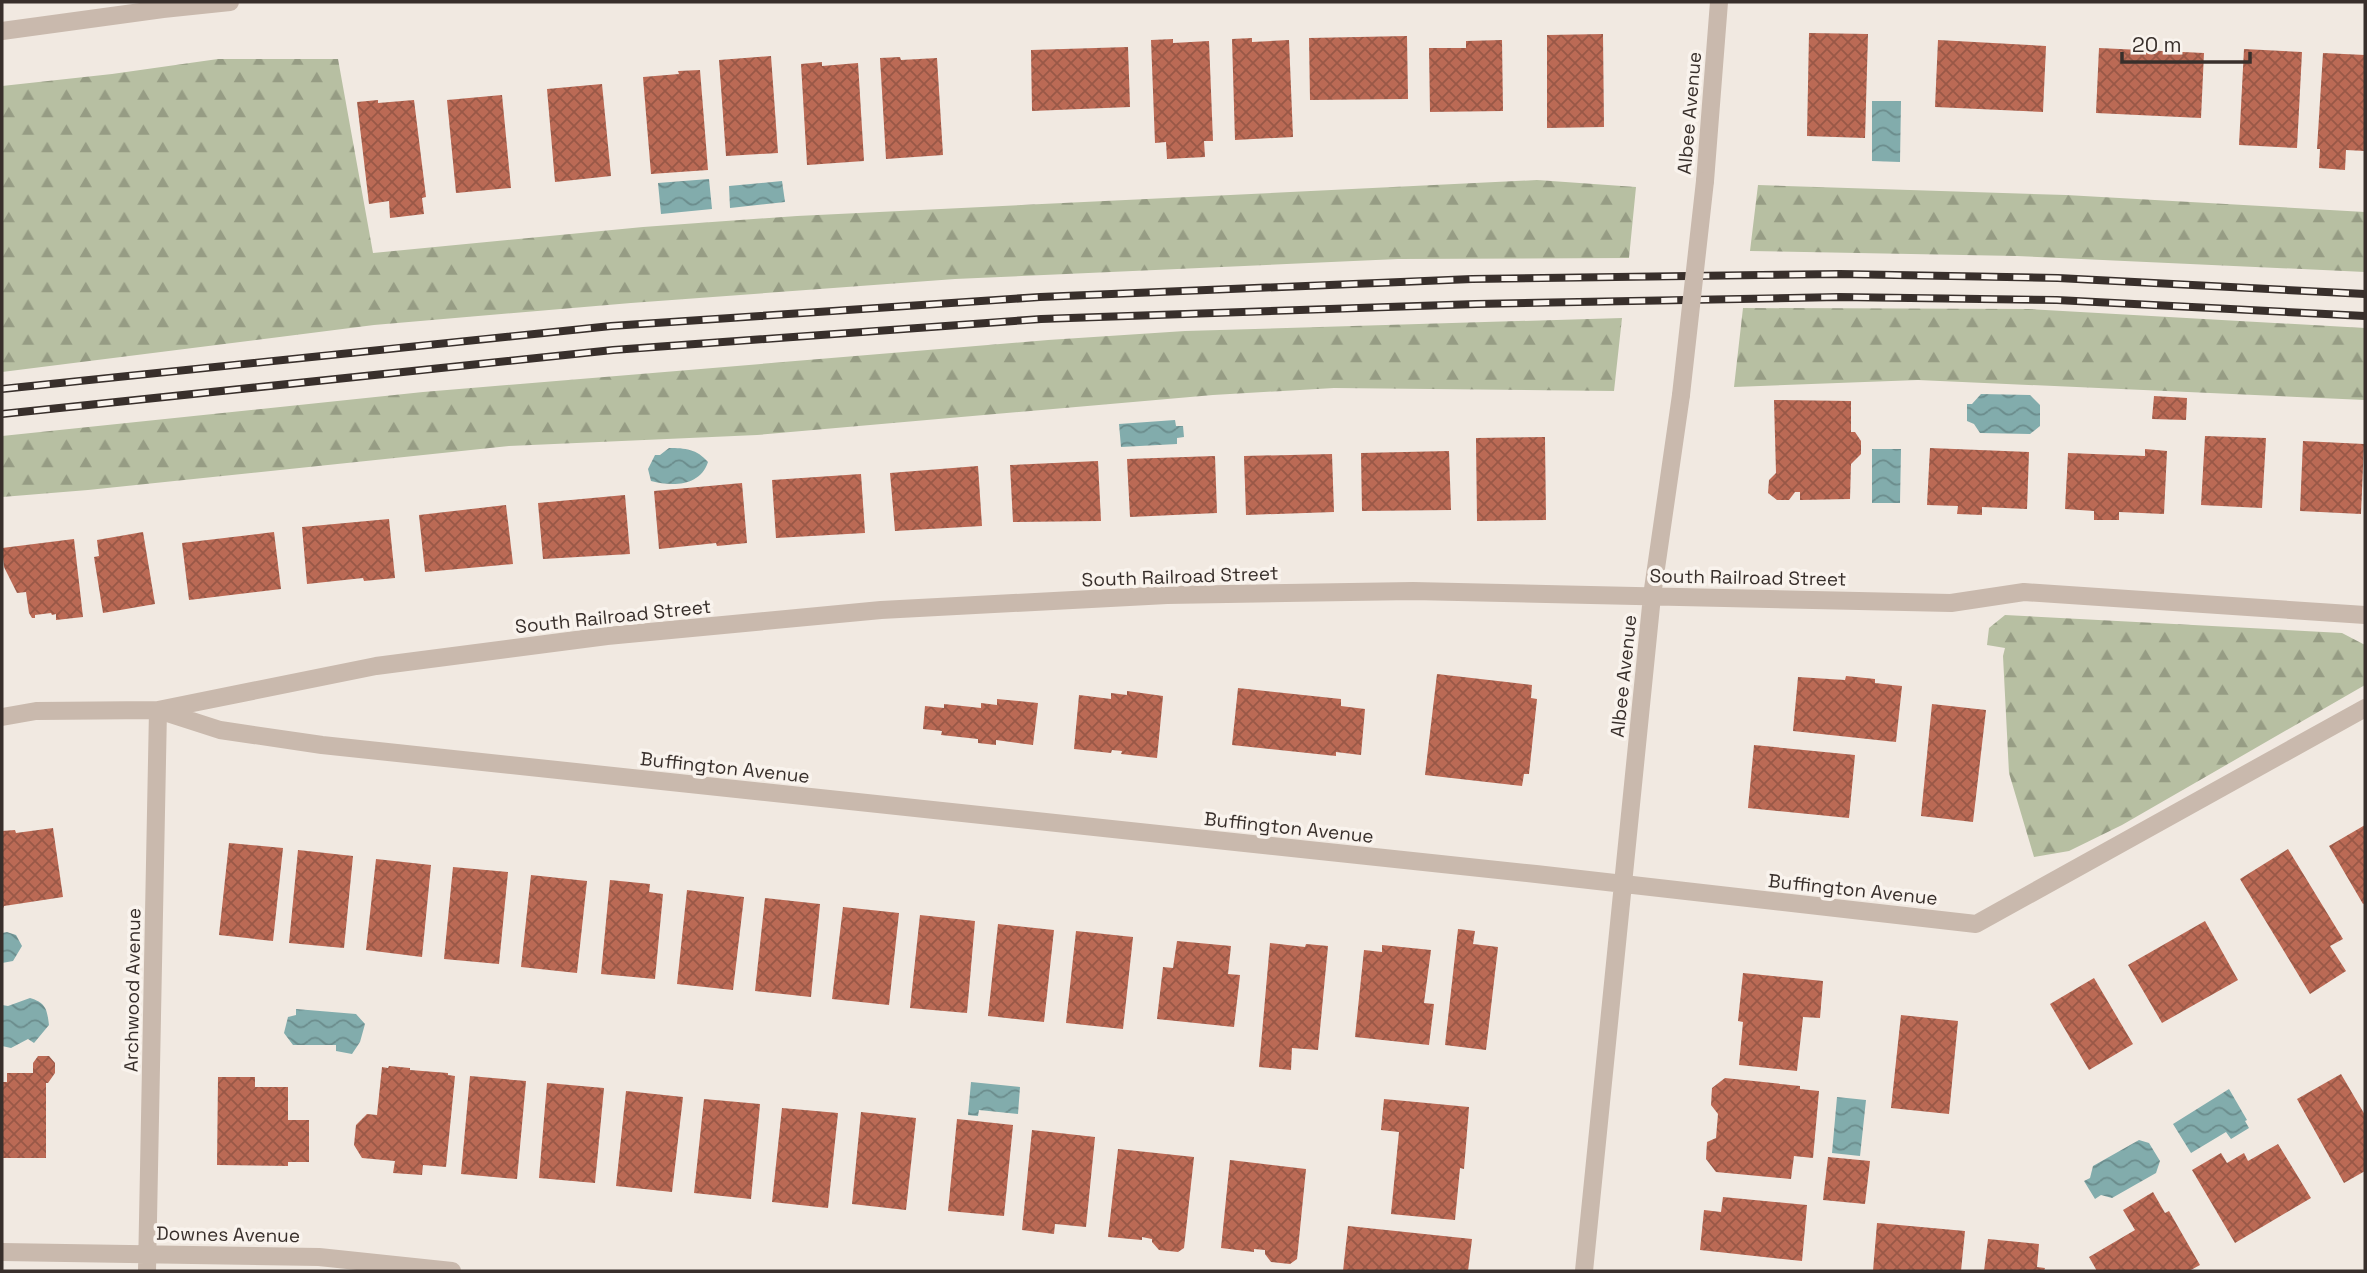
<svg xmlns="http://www.w3.org/2000/svg" width="2367" height="1273" font-family="'Space Grotesk',sans-serif">
<style>
.forest{fill:url(#forest-firs)}
.water{fill:url(#water-waves)}
.building{fill:url(#building-cross-hatch)}
.lines{fill:none;stroke-linecap:round;stroke-linejoin:round}
.minor{stroke:#c9b9ad;stroke-width:18}
.rail-casing{stroke:#382f2b;stroke-width:8}
.rail{stroke:#f9f3ed;stroke-width:5;stroke-dasharray:16;stroke-linecap:butt}
.minor-bridge{stroke:#c9b9ad;stroke-width:18}
.labels{text-anchor:middle;stroke-width:7;stroke-linejoin:round;paint-order:stroke}
.street-label{font-size:19px;fill:#382f2b;stroke:#f9f3ed}
</style>
<defs>
<pattern id="forest-firs" width="22" height="20" patternUnits="userSpaceOnUse" patternTransform="scale(1.75)"><rect width="22" height="20" fill="#b7bfa2"/><path d="M5 1l3.5 6h-7zM16 11l3.5 6h-7z" fill="#969c84"/></pattern>
<pattern id="water-waves" width="16" height="10" patternUnits="userSpaceOnUse" patternTransform="scale(1.75)"><rect width="16" height="10" fill="#82acac"/><path d="M0 5q4-4 8 0t8 0" fill="none" stroke="#6b8c8c"/></pattern>
<pattern id="building-cross-hatch" width="8" height="8" patternUnits="userSpaceOnUse" patternTransform="scale(1.75)"><rect width="8" height="8" fill="#bb6a55"/><path d="M0 0l8 8M0 8l8-8" fill="none" stroke="#995847"/></pattern>
</defs>
<rect width="100%" height="100%" fill="#f1e9e1"/>
<path class="forest" d="M218,59H338L373,253L643,227L797,216L1537,180L1636,187L1629,258L1398,259L955,279L631,303L374,325L2,372V86L112,74Z
M1758,185L2066,195L2365,212V272L2017,256L1750,251Z
M1743,308L2028,309L2365,328V400L1918,380L1734,387Z
M1622,318L1614,391L1334,388L1213,395L757,435L509,446L88,490L2,497V436L423,392L1048,340L1185,331Z
M2005,615L2342,633L2365,645V685L2122,825L2069,851L2034,857L2009,773L2003,656L2005,648L1987,645L1989,628Z"/>
<path class="water" d="M1872,101H1901L1900,162L1872,161Z
M709,179L712,209L661,214L658,183Z
M782,181L785,202L730,208L729,186Z
M1981,394L2030,395L2040,405V426L2030,434L1980,433L1974,424L1967,421V404H1972Z
M1175,420L1176,426H1183L1184,437L1177,438V444L1121,447L1119,424Z
M669,448C685,448 697,449 708,462C700,486 673,487 651,481L648,469L655,455H660Z
M1872,449H1901L1900,503H1872Z
M7,932L16,935L22,946L13,961L2,963V933Z
M30,998C46,1003 47,1009 49,1025L34,1043L28,1039L11,1048L2,1046V1005L8,1006Z
M296,1009L356,1014L365,1024L360,1042L352,1054L336,1051V1045H293L284,1033L288,1017L296,1015Z
M971,1082L1020,1087L1018,1114L979,1110L978,1116L968,1115Z
M2229,1089L2247,1120L2245,1121L2249,1128L2231,1139L2226,1132L2191,1153L2173,1124Z
M1837,1097L1866,1100L1860,1156L1832,1153Z
M2139,1140L2149,1143L2160,1161L2156,1173L2112,1198L2101,1195L2095,1199L2084,1181L2090,1178L2093,1166Z"/>
<path class="building" d="M1809,33L1868,34L1865,138L1807,136Z
M1603,34L1604,127L1547,128V35Z
M1407,36L1408,99L1310,100L1309,38Z
M1252,38V42L1289,40L1293,137L1235,140L1232,39Z
M1173,39V43L1209,41L1213,141H1204L1205,157L1167,159L1166,142L1155,143L1151,40Z
M1502,40L1503,111L1430,112L1429,48H1466V41Z
M1938,40L2046,46L2043,112L1935,107Z
M1128,47L1130,107L1032,111L1031,50Z
M2099,48L2204,53L2201,118L2096,113Z
M2244,49L2302,52L2297,148L2239,145Z
M2323,53L2365,55V151L2346,150L2345,170L2319,168L2320,149H2317Z
M771,56L778,153L726,156L719,60Z
M900,57L901,60L937,58L943,155L886,159L880,58Z
M822,62V66L858,63L864,161L807,165L801,64Z
M700,70L708,170L651,174L643,77L679,74L678,71Z
M602,84L611,176L555,182L547,89Z
M502,95L511,188L456,193L447,100Z
M378,100V103L414,100L426,197L422,198L424,214L390,218L389,201L369,204L357,102Z
M2154,396L2187,398L2186,420L2152,419Z
M1774,400L1851,401V432H1855L1861,441V454L1851,464L1850,499L1800,500V492H1795L1789,500H1777L1768,493L1769,480L1776,473Z
M2205,436L2266,438L2262,508L2201,505Z
M1545,437L1546,520L1477,521L1476,438Z
M2303,441L2364,444L2361,514L2300,511Z
M1930,448L2029,452L2027,509L1982,507V515L1957,514L1958,506L1927,505Z
M2145,449L2167,451L2164,514L2119,512V520H2094V511L2065,509L2068,453L2145,456Z
M1449,451L1451,510L1362,511L1361,453Z
M1332,454L1334,512L1246,515L1244,456Z
M1215,456L1217,513L1130,517L1127,459Z
M1098,461L1101,521L1013,522L1010,465Z
M978,466L982,526L895,531L890,473Z
M861,474L865,533L776,538L772,480Z
M742,483L747,543L717,546L716,543L659,549L654,491Z
M625,495L630,554L543,559L538,503Z
M506,505L513,564L425,572L419,515Z
M389,519L395,578L364,581L363,578L307,584L302,527Z
M143,532L155,604L103,613L94,557L99,556L97,540Z
M274,532L281,589L189,600L182,543Z
M74,539L83,617L56,620V614L52,615L51,613L35,615V618H32L29,613L26,592L17,593L4,567L2,548Z
M1437,674L1532,685L1531,698L1537,699L1529,774H1524L1522,786L1425,775Z
M1846,676L1875,679V683L1902,686L1896,742L1793,731L1798,677L1845,680Z
M1238,688L1341,699V706L1365,709L1361,755L1336,752V756L1232,745Z
M1127,691L1163,696L1157,758L1121,754L1122,751L1112,750L1111,753L1074,749L1079,695L1111,699V693L1127,695Z
M997,699L1038,703L1033,745L996,740V745L978,743V739L941,735L942,731L923,729L925,706L944,708V704L981,708V703L997,705Z
M1932,704L1986,710L1973,822L1921,816Z
M1754,745L1855,755L1849,818L1748,808Z
M2365,825V903L2363,904L2329,846Z
M53,828L63,897L4,906L2,911V831L15,830L16,833Z
M229,843L283,848L273,941L219,935Z
M2288,849L2343,939L2330,946L2346,971L2310,994L2240,879Z
M298,850L353,856L344,948L289,943Z
M376,859L431,865L422,957L366,950Z
M453,867L508,872L499,964L444,959Z
M531,875L587,881L577,973L521,967Z
M610,880L650,884L649,892L663,894L655,979L601,974Z
M687,890L744,897L733,990L677,984Z
M765,898L820,904L811,997L755,991Z
M843,907L899,913L889,1005L832,999Z
M920,915L975,921L967,1013L910,1008Z
M2205,921L2238,980L2162,1023L2128,965Z
M998,924L1054,930L1044,1022L988,1016Z
M1458,929L1475,931L1473,944L1498,947L1486,1050L1445,1045Z
M1076,931L1133,937L1123,1029L1066,1023Z
M1177,941L1231,946L1228,974L1240,975L1234,1027L1157,1019L1163,967L1173,968Z
M1270,943L1305,947L1306,944L1328,946L1318,1050L1292,1048L1291,1070L1259,1067Z
M1382,945L1431,950L1424,1003L1434,1004L1429,1045L1355,1037L1364,950L1382,952Z
M1743,973L1823,981L1820,1018L1803,1017L1797,1071L1739,1065L1743,1022L1738,1021Z
M2094,978L2133,1044L2089,1070L2050,1004Z
M1901,1015L1958,1021L1949,1114L1891,1108Z
M38,1056H49L55,1063V1073L48,1083H46V1158H2V1082H7V1073H33V1063Z
M389,1066L410,1068V1070L448,1073V1075L455,1076L446,1167L423,1165L422,1175L393,1173L395,1161L362,1158L354,1145L356,1125L367,1114L377,1115L382,1067L388,1068Z
M2341,1074L2365,1115V1171L2344,1183L2297,1099Z
M470,1076L526,1081L517,1179L461,1174Z
M218,1077H255V1087H288V1120H309V1162H288V1166L217,1165Z
M1725,1078L1800,1086V1089L1819,1091L1813,1158L1794,1156L1791,1179L1716,1172L1706,1159L1707,1142L1716,1138L1718,1114L1711,1105L1712,1088Z
M547,1083L604,1088L595,1183L539,1178Z
M626,1091L683,1097L672,1192L616,1186Z
M704,1099L760,1104L751,1199L694,1193Z
M1384,1099L1469,1107L1464,1169L1460,1168L1455,1220L1391,1214L1399,1132L1381,1130Z
M782,1108L838,1113L828,1208L772,1202Z
M861,1112L916,1118L906,1210L852,1204Z
M957,1119L1013,1125L1004,1216L948,1211Z
M1032,1130L1095,1137L1086,1227L1055,1224L1054,1234L1022,1230Z
M2278,1144L2311,1198L2235,1243L2192,1170L2221,1153L2227,1163L2244,1153L2248,1161Z
M1118,1149L1194,1157L1184,1248L1178,1252L1159,1250L1152,1242V1239L1142,1237V1240L1108,1237Z
M1828,1157L1870,1161L1865,1204L1823,1200Z
M1230,1160L1306,1169L1297,1259L1290,1264L1271,1262L1265,1254V1250L1254,1249V1252L1221,1248Z
M2153,1192L2165,1213L2169,1211L2200,1265L2189,1271H2097L2089,1257L2135,1230L2123,1210Z
M1723,1197L1807,1205L1802,1261L1700,1250L1704,1210L1721,1212Z
M1877,1223L1965,1231L1961,1271H1873Z
M1348,1226L1472,1239L1468,1271H1343Z
M1988,1239L2039,1244L2037,1267L2045,1268L2044,1271H1984Z"/>
<g class="lines">
<path class="minor" d="M2,31L163,9L230,2
M1705,181L1719,2
M161,711L220,730L322,745L1536,874L1976,924L2365,708
M2,717L36,711L158,710L376,666L607,636L881,610L1167,595L1413,591L1951,603L2024,592L2365,615
M2,1252L319,1257L452,1271
M147,1271L158,710
M1584,1271L1652,596L1681,395"/>
<g class="rail-casing">
<path id="rail" d="M2,389L611,326L1040,297L1472,279L1840,274L2058,278L2365,294
M2,414L613,350L1041,319L1476,304L1839,297L2057,300L2365,316"/>
</g>
<use href="#rail" class="rail"/>
<path class="minor-bridge" d="M1681,395L1705,181"/>
</g>
<g class="labels">
<g class="street-label">
<text transform="translate(1689 113) rotate(-85)" y="7">Albee Avenue</text>
<text transform="translate(1180 576) rotate(-2)" y="7">South Railroad Street</text>
<text transform="translate(1748 577) rotate(1)" y="7">South Railroad Street</text>
<text transform="translate(613 616) rotate(-6)" y="7">South Railroad Street</text>
<text transform="translate(1623 676) rotate(-84)" y="7">Albee Avenue</text>
<text transform="translate(725 767) rotate(6)" y="7">Buffington Avenue</text>
<text transform="translate(1289 827) rotate(6)" y="7">Buffington Avenue</text>
<text transform="translate(1853 889) rotate(6)" y="7">Buffington Avenue</text>
<text transform="translate(132 990) rotate(-89)" y="7">Archwood Avenue</text>
<text transform="translate(228 1234) rotate(1)" y="7">Downes Avenue</text>
</g>
</g>
<rect width="2367" height="1273" fill="none" stroke="#382f2b" stroke-width="7"/>
<path d="M2122 52v10h128v-10" fill="none" stroke="#382f2b" stroke-width="3.5"/>
<text x="2132" y="52" font-size="21" fill="#382f2b" stroke="#f9f3ed" stroke-width="5" paint-order="stroke">20 m</text>
</svg>
